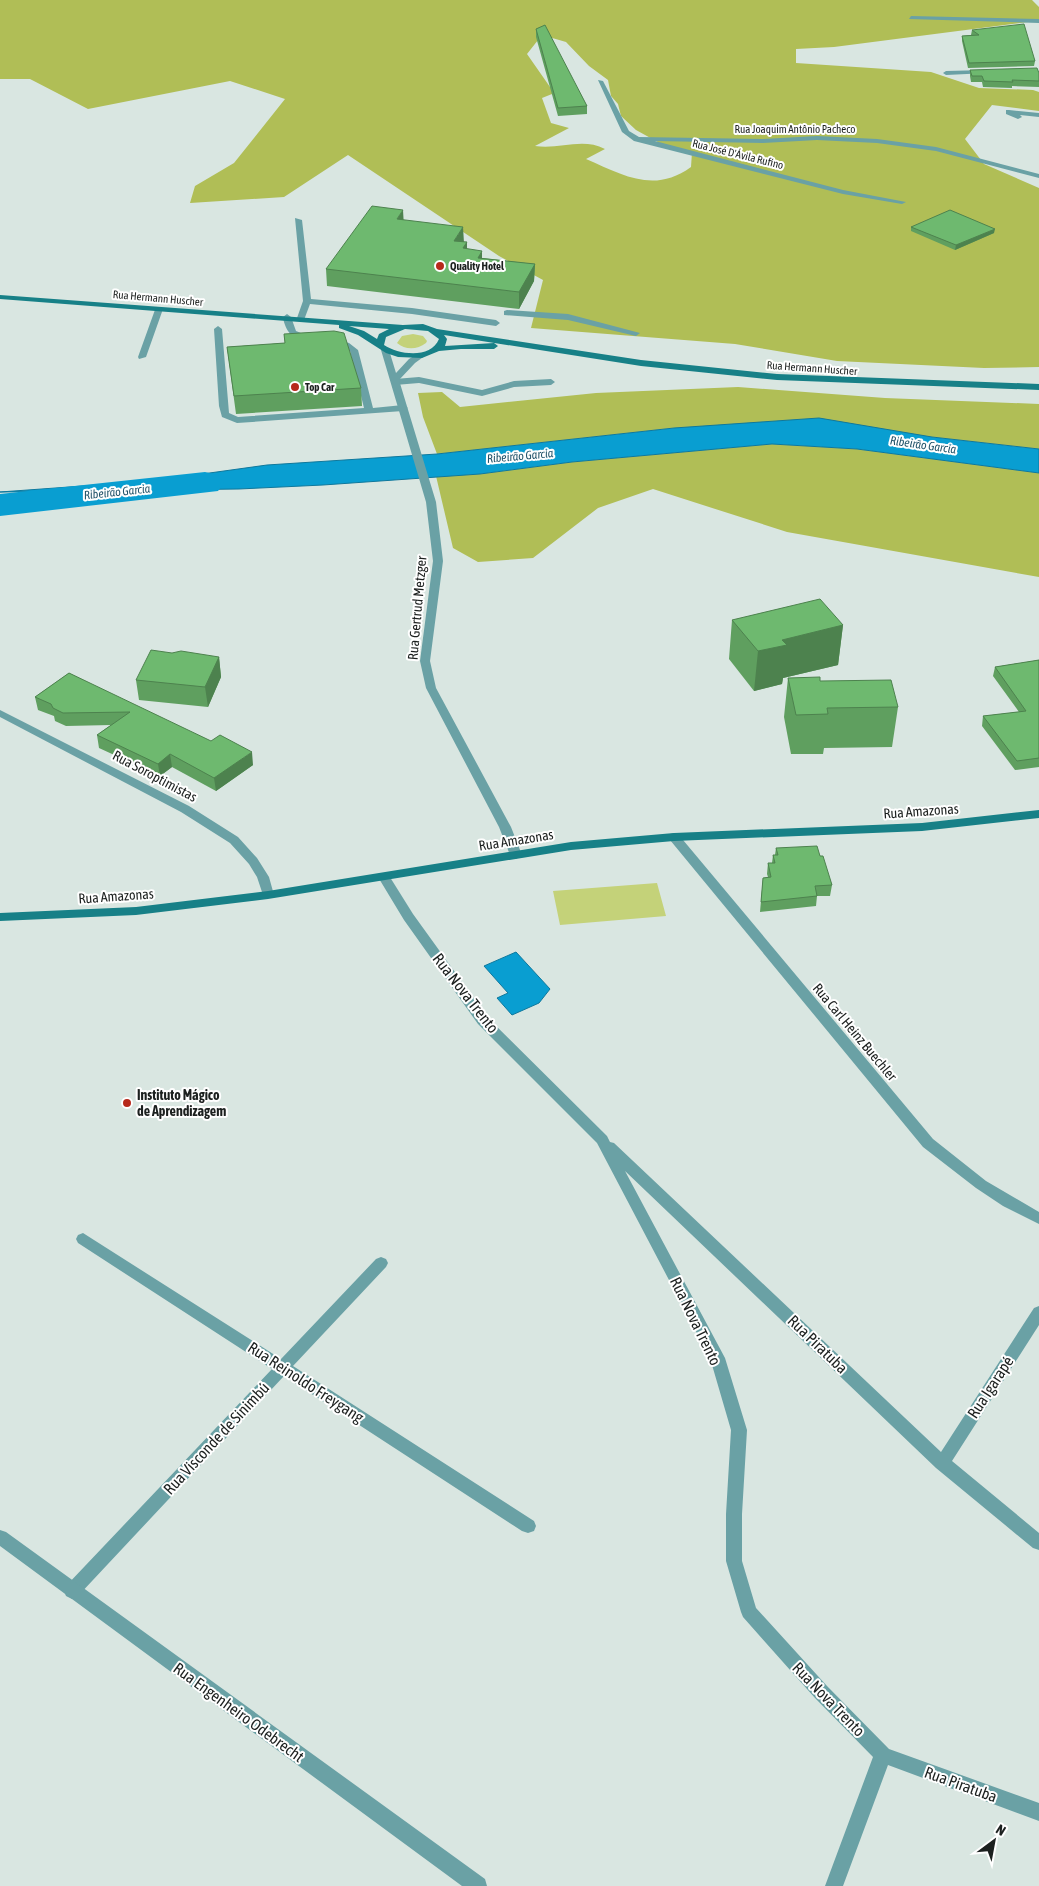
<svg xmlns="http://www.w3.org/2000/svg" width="1039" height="1886" font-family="'Asap Condensed',sans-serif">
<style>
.green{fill:#c4d279}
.forest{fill:#b0be56;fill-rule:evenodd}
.water{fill:#099ed1;stroke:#0f789c}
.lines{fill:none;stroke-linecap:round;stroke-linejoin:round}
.river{fill:#099ed1;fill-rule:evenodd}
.service{fill:#6aa1a5;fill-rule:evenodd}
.minor{fill:#6aa1a5;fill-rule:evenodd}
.tertiary{fill:#6aa1a5;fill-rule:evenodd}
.secondary{fill:#178087;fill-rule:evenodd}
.wall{fill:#5f9f5f}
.shaded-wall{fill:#4d824e}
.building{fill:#6eb96f;stroke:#4d824e}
.poi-dot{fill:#b7291b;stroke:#fff;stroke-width:2}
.labels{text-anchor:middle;stroke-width:4;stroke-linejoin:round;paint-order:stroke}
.far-street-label{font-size:11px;fill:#1c201f;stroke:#fff}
.far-poi-label{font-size:11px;font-weight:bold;fill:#1c201f;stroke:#fff;text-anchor:start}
.far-water-label{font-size:12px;font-style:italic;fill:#23546a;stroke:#fff}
.street-label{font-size:14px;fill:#1c201f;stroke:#fff}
.poi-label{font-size:14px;font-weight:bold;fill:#1c201f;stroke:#fff;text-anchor:start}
.near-street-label{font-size:16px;fill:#1c201f;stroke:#fff}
</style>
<rect width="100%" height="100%" fill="#d9e6e1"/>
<path class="green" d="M413,334L423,336L427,341L426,343C417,350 405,350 397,343L402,336Z
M657,883L666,916L560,925L553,891Z"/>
<path class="forest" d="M0,0H1032L1039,7V19L1028,22L834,47L796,49V63L931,72L979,88L1033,90L1039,92V111L992,105L965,139L984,164L1039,188V367L984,368L837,361L735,344L531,328L543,280L499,256L348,155L284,197L190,203L195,186L234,163L285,99L230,81L88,109L30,79H0ZM542,35L566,42L589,66L608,80L611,96L618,104L621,116L636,130L665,146L692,152L691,167C654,194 623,175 586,159L605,149C582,137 559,150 535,146L569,128L551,123L542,98L557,92L550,87L527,54Z
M738,387L885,398L1039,404V449L932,437L674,428L437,454L423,417L418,393L442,392L460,407L596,393Z
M772,444L857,449L1039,473V577L787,532L653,489L598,508L533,558L478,562L453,548L436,476L480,474L572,462Z"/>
<path class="water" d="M819,418L932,437L1039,449V473L857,449L772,444L572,462L480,474L323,485L239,489L0,492L152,481L267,465L437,454L674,428Z
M516,952L550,989L539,1003L512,1015L497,998L508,993L484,966Z"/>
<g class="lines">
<path class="river" d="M205,472L218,475L224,483L218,491L0,516V494Z"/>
<path class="service" d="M295,218L302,220L311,299L412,308L496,320L500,323L496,326L412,314L310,304L304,320H298L297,318L303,301Z
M156,307L163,309L146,357L139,359L138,357Z
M507,310L568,314L640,333L636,336L568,320L504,315V311Z
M287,314L291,317L296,331L311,337V341C295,343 285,332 283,317Z
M218,326L222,329L229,413L238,417L364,408L350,351L343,347L330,344L329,342L333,339L349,343L358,350L373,408L403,405L408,408L403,411L237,423L222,417L219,406L214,329Z
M419,377L482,390L514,381L551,379L555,382L551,385L514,387L482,396L419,383L395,385L391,382L395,379Z"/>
<path class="minor" d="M911,16L1039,19V23L909,19Z
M986,70L989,72L988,73L946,75L943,73L946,71Z
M598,80L603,81L629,131L639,137L763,139L817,136L877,139L936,147L1039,174V178L936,151L877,143L817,140L763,143L655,141L843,190L906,202L902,204L843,194L634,141L622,132Z
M1009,110L1039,113V117L1020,115L1022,117L1018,119L1006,114V110Z
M0,710L189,806L238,837L257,858L269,877L274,895L272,898H264L257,877L249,864L230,843L181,812L0,717Z
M674,833L678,834L933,1139L986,1181L1039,1212V1224L1003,1206L976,1188L923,1147L670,840L668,837L670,834Z
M384,873L388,874L413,914L488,1018L607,1136L610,1142L614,1143L941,1452L1034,1308L1039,1306V1325L952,1461L1039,1533V1550L1033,1548L936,1468L625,1171L725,1358L747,1430L742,1514V1561L756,1608L827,1686L889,1749L1039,1803V1821L888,1765L843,1886H825L873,1757L815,1698L743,1617L741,1612L726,1561V1514L731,1430L710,1358L597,1143L478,1024L404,920L378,877Z
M83,1233L281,1359L376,1259L381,1257L386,1259L388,1263L386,1267L293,1366L534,1521L536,1526L534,1531L528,1533L522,1531L284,1376L78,1596L72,1599L66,1596L64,1591L66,1586L272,1369L78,1243L76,1239L78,1235Z"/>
<path class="tertiary" d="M385,347L389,350L396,373L409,359L419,353L426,355L415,363L399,380L436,502L443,561L430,661L436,688L511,827L522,855L516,859L510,855L499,827L426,688L420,661L433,561L426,502L381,350Z
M0,1530L6,1532L485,1879L487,1886H462L0,1546Z"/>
<path class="secondary" d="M0,295L403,325L423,324L437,329L641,360L777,374L1039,384V390L777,380L641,366L444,335L447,339L445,346L494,343L498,346L494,349H461L439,351L422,358L398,357L386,353L358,335L339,328V325L0,299ZM349,326L389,329L379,334L377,339L364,331ZM405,329L428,331L439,339C431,359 399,355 384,345L386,337Z
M1039,810V818L922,831L674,841L571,850L268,899L136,915L0,921V913L136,907L268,891L571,842L674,833L922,823Z"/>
</g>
<path class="wall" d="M536,29L587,106V114L558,116L536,37Z
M972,30L1035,61L1034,66L968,68L962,41V36L971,35Z
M970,70L1039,73V87L1012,86V88L983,87L982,82H971L970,76Z
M403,220L463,242H467V249L482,258L535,264L534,281L519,309L327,286L326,269Z
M911,227L994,233L955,250L911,231Z
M284,334L361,388L362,406L236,414L227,347L285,343Z
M732,620L843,625L838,665L783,678L782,684L754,691L729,659Z
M219,657L221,677L208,707L139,700L136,680Z
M1039,660V767L1015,770L982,726L983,716L1019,712L993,676L995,667Z
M69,673L253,765L216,791L172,767L160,776L99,748L97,735L111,725L66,726L55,721L54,716L38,710L35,697Z
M788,678L820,681L898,707L892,747L824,748L823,754H791L784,717Z
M776,848L820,856L832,885L830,896H817L816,906L760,912L763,878L768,877L767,874L768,863H772L773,855H775Z"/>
<path class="shaded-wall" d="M403,210L404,227L397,219Z
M463,227L464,243L454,241Z
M995,229L994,233L955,250L956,245Z
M467,242V259L463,248Z
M482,251V268L478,258Z
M535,264L534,281L519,309V292Z
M843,625L838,665L783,678L782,684L754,691L758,651L782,640Z
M219,657L221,677L208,707L205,687Z
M252,752L253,765L216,791L214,778Z
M170,754L172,767L160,776L158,764Z"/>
<path class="building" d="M1024,24L1035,61L969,63L962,36L979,35L972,30Z
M545,25L587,106L558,108L536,29Z
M1037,68L1039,73V81L1012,80L1013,82L984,81L982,76H972L970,70Z
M372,206L403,210L397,219L463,227L454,241L467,242L463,248L482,251L478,258L535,264L519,292L326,269Z
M950,210L995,229L956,245L911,227Z
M334,331L344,333L361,388L234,396L227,347L285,343L284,334Z
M820,599L843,625L782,640L787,645L758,651L732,620Z
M151,650L172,653L181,651L219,657L205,687L136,680Z
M1039,660V758L1017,761L983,716L1026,711L995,667Z
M69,673L211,741L220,735L252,752L214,778L170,754L158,764L97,735L130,712L63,713L53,708L51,704L35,697Z
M820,677V681L891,680L898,707L827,708L828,714L796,715L788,678Z
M817,846L820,856H823L832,885L815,886L817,896L761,902L763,878L771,877L768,863H775L773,855H778L776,848Z"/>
<g class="poi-dot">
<circle cx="440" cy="266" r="5"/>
<circle cx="295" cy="387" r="5"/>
<circle cx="127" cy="1103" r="5"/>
</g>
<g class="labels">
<g class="far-street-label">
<text x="795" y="133">Rua Joaquim Antônio Pacheco</text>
<text transform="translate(738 154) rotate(14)" y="4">Rua José D'Ávila Rufino</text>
<text transform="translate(158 298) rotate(5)" y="4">Rua Hermann Huscher</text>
<text transform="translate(812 368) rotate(4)" y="4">Rua Hermann Huscher</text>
</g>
<g class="far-poi-label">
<text x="450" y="270">Quality Hotel</text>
<text x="305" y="391">Top Car</text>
</g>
<g class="far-water-label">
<text transform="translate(923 445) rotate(8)" y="4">Ribeirão Garcia</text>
<text transform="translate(520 456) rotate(-5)" y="4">Ribeirão Garcia</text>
<text transform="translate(117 492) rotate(-6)" y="4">Ribeirão Garcia</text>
</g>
<g class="street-label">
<text transform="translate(417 608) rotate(-85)" y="5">Rua Gertrud Metzger</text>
<text transform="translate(155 776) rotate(28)" y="5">Rua Soroptimistas</text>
<text transform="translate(921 811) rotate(-4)" y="5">Rua Amazonas</text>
<text transform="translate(516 840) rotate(-9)" y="5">Rua Amazonas</text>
<text transform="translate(116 896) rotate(-4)" y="5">Rua Amazonas</text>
<text transform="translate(855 1032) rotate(50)" y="5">Rua Carl Heinz Buechler</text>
</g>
<g class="poi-label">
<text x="137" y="1100">Instituto Mágico<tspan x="137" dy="16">de Aprendizagem</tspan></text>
</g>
<g class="near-street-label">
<text transform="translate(466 993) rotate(52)" y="6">Rua Nova Trento</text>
<text transform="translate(696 1321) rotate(64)" y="6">Rua Nova Trento</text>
<text transform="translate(818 1344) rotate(44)" y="6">Rua Piratuba</text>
<text transform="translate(306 1382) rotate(33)" y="6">Rua Reinoldo Freygang</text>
<text transform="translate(990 1387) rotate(-57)" y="6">Rua Igarapé</text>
<text transform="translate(216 1438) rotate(-47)" y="6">Rua Visconde de Sinimbú</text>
<text transform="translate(829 1699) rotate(46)" y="6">Rua Nova Trento</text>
<text transform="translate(239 1712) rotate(36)" y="6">Rua Engenheiro Odebrecht</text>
<text transform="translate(961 1784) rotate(20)" y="6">Rua Piratuba</text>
</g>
</g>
<g transform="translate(994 1841) rotate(32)" stroke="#ffffff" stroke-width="4" paint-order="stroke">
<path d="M0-4L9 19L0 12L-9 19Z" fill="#1c201f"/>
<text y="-8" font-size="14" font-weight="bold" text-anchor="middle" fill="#1c201f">N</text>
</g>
</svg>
